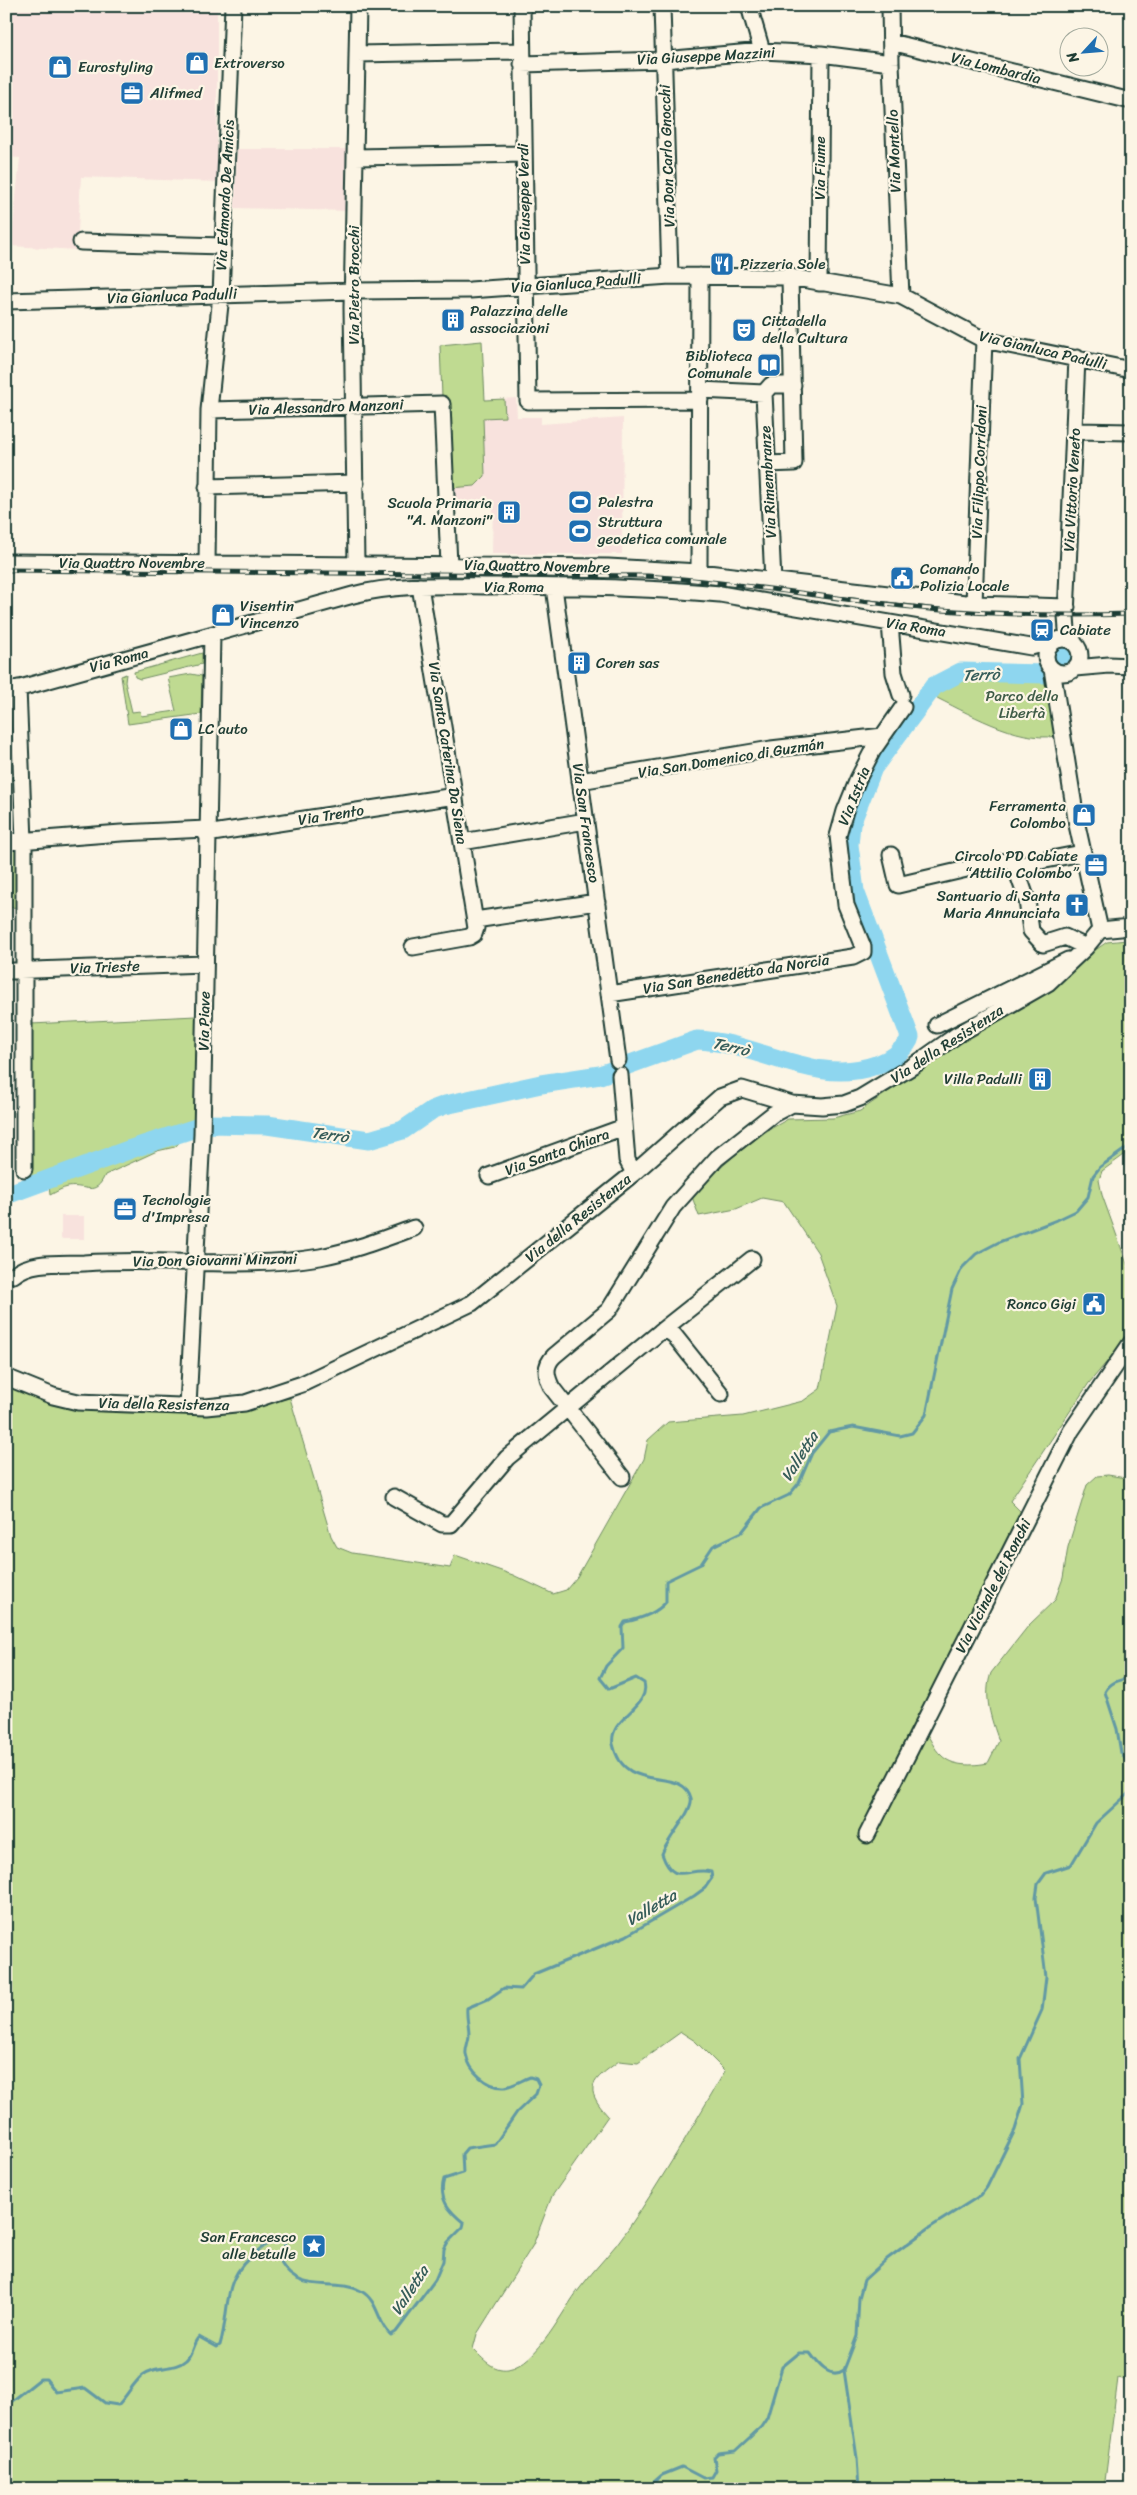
<svg xmlns="http://www.w3.org/2000/svg" width="1137" height="2495" font-family="Sriracha,sans-serif">
<style>
.built{fill:#f8e2dd}
.green{fill:#bfda91;stroke:#6f8c62;fill-rule:evenodd}
.water{fill:#8ed6ef;stroke:#6299a4}
.lines{fill:none;stroke-linecap:round;stroke-linejoin:round}
.stream{stroke:#6299a4;stroke-width:3}
.river{stroke:#8ed6ef;stroke-width:19}
.minor-casing{stroke:#1f3d34;stroke-width:19}
.minor{stroke:#fcf5e5;stroke-width:15}
.rail-casing{stroke:#1f3d34;stroke-width:5}
.rail{stroke:#fcf5e5;stroke-width:3;stroke-dasharray:9;stroke-linecap:butt}
.labels{text-anchor:middle;stroke-width:4.5;stroke-linejoin:round;paint-order:stroke}
.street-label{font-size:15px;fill:#1f3d34;stroke:#fcf5e5}
.poi-label{font-size:15px;fill:#1f3d34;stroke:#fcf5e5;text-anchor:start}
.park-label{font-size:15px;fill:#3f5c47;stroke:#fcf5e5}
.water-label{font-size:16px;font-style:italic;fill:#355c59;stroke:#fcf5e5}
</style>
<rect width="100%" height="100%" fill="#fcf5e5"/>
<filter id="ink" filterUnits="userSpaceOnUse"><feTurbulence type="fractalNoise" baseFrequency=".02" numOctaves="2"/><feDisplacementMap in="SourceGraphic" scale="10" xChannelSelector="R" yChannelSelector="G"/><feConvolveMatrix kernelMatrix="1 2 1 2 8 2 1 2 1" color-interpolation-filters="sRGB"/></filter>
<g filter="url(#ink)">
<path class="built" d="M6,6H217V182L81,177L77,250L11,246L20,158L6,157Z
M237,149H350L349,211L235,208Z
M482,341L485,400L516,398L517,417H541V424L623,418L622,554H492L493,500L450,502L448,397H442L440,345Z
M61,1216H84V1239H61Z"/>
<path class="green" d="M482,341L485,400L504,399L505,417L483,418L485,476L475,486L450,488L448,397H442L440,345Z
M202,653V664L140,679L135,677L134,672Z
M126,674L125,682L132,712L140,711L141,716L176,711L168,678L191,674L202,676L201,714L128,724L121,676Z
M966,674L1045,676L1056,736C1017,743 966,712 931,695L947,682Z
M6,850H17L18,907L6,908Z
M1127,940L1128,950H1131V1150L1102,1171L1099,1180L1102,1195L1131,1275V1333L1089,1383L1010,1501L1023,1514L925,1731C930,1738 934,1749 941,1755C952,1767 973,1766 988,1763L999,1741C991,1719 983,1696 991,1673L1029,1625L1055,1600L1063,1578L1068,1547L1087,1485L1097,1476L1108,1475L1131,1479V2381L1118,2378L1104,2489H6V1383L179,1412L209,1414L290,1398L331,1536L337,1547L352,1553L450,1568L455,1555L513,1575L553,1594L566,1590L577,1577L644,1459L648,1440L668,1422L743,1416L803,1401L820,1389L837,1306L818,1253L784,1202L762,1198L736,1209L699,1216L691,1194L734,1156L765,1132L788,1119L833,1118L860,1111L1107,942ZM681,2032L695,2041L725,2071C694,2124 663,2178 628,2229C614,2250 595,2268 580,2288C563,2309 538,2364 508,2369C493,2371 483,2359 473,2349L477,2334L533,2245L552,2196L608,2116C582,2087 592,2081 619,2061L638,2063Z
M196,1016L195,1126L114,1150C105,1156 94,1155 84,1160C79,1162 77,1167 72,1170C58,1177 44,1177 29,1175L31,1024Z
M187,1134L175,1147L157,1151L105,1175C95,1198 86,1184 68,1187C62,1188 56,1192 50,1195L49,1184L121,1155Z"/>
<path class="water" d="M1055 656a8 8 0 1 1 16 0a8 8 0 1 1-16 0Z"/>
<g class="lines">
<path class="stream" d="M1131,1679C1119,1679 1110,1682 1105,1692L1117,1729L1121,1753L1126,1760L1131,1761
M844,2370L857,2458L859,2489
M6,2406L40,2379H46L56,2392L85,2388L105,2403L118,2405C127,2396 133,2383 143,2375C155,2365 174,2371 186,2360C193,2354 192,2343 199,2337L217,2347L220,2345C232,2304 219,2279 260,2249C267,2244 272,2239 281,2239L285,2244L281,2263C300,2296 334,2277 361,2291C379,2301 377,2323 391,2335L396,2332L435,2280L443,2261L444,2249L448,2242L463,2227L464,2223C449,2211 438,2199 444,2179L463,2173L462,2154L467,2148L495,2144L517,2112L536,2094L539,2085L536,2079L530,2077C522,2080 513,2086 505,2087C487,2088 469,2071 466,2054C465,2048 469,2041 469,2035C469,2026 466,2018 467,2008L488,1999L504,1988L521,1989L534,1974L626,1936L694,1896L705,1888L712,1878L711,1872C688,1866 674,1888 662,1854C667,1839 694,1810 691,1798C682,1765 624,1796 613,1744C608,1718 651,1707 644,1683L636,1678L609,1689L600,1678L606,1666L623,1648L622,1627L625,1622C640,1619 656,1614 666,1602V1581L701,1564L713,1546L742,1532L761,1508L789,1495L799,1483L812,1453L829,1432L853,1427L900,1436L912,1433L926,1415L952,1289L962,1268L976,1254L999,1242L1057,1220L1076,1211L1088,1197L1093,1176L1100,1167L1131,1145
M646,2489L662,2475L682,2467L703,2478L712,2477L716,2470L714,2457L718,2453L735,2451L761,2427L767,2418L782,2367L799,2353H810C818,2364 830,2380 844,2370L857,2336L859,2298L864,2280L887,2259L929,2228L981,2195L987,2187L1015,2130L1023,2104L1020,2059L1042,2010L1046,1977L1036,1898L1038,1884L1046,1873L1071,1865L1096,1823L1131,1791"/>
<path class="river" d="M6,1195L131,1149L208,1124L267,1125L369,1140L403,1130L432,1110L445,1105L541,1084L600,1075L697,1040C757,1042 816,1087 876,1065C886,1061 893,1059 899,1052C904,1047 909,1043 910,1037L855,891L849,845L851,824L873,768L934,686L961,672L1047,674"/>
<g class="minor-casing">
<path id="minor" d="M522,6L528,401L700,400
M662,6L670,276
M749,6L762,51
M890,6L891,63L901,296
M891,42L1131,101
M357,54L522,51
M522,64L664,60L762,51L821,54L891,63
M355,157L523,154
M81,242L223,246
M819,283L821,54
M6,301L353,291L470,290L670,276L790,277L901,296L984,340L1131,370
M700,390L764,393
M209,410L442,404L449,565
M1076,431L1131,432
M766,464L794,463L790,277
M207,487L356,483
M6,562L608,567L699,572L974,604L1067,607
M356,563L352,308L358,6
M207,564L209,410L221,295L233,6
M699,572L700,276
M773,581L764,393L771,385H793
M554,587L618,1060
M974,604L984,340
M890,623L894,673L901,695
M1046 656a17 17 0 1 1 34 0a17 17 0 1 1-34 0Z
M1074,642L1067,630L1066,616L1077,358
M1075,668L1109,665L1131,666
M1052,669L1077,825L1100,930
M18,688L24,841V1169
M6,692L353,595C399,583 448,586 496,586C571,587 646,587 720,594L1031,647L1054,641
M580,781L771,749L883,736
M206,834L455,796
M6,842L121,833L206,829
M462,842L586,821
M891,855L898,885L984,865L1013,860L1027,900L1031,931L1043,944L1065,937L1086,947
M1015,866L1082,853
M475,920L597,902
M1100,930L1131,927
M413,947L469,937L474,934L476,928L420,586
M6,971L205,964
M609,994L853,957L863,952V947L846,905L838,836L845,811L858,779L873,750L903,707
M937,1025L1068,960
M620,1075L627,1160L634,1173
M489,1176L624,1127
M14,1275C31,1260 62,1264 84,1263C162,1257 242,1270 320,1257C352,1251 383,1239 414,1228
M660,1332L752,1259
M6,1377L53,1396L78,1402L206,1407L245,1403L302,1384L472,1303L634,1173L720,1097L742,1089L792,1104L822,1106L844,1104L860,1098L913,1066L957,1035L1048,983L1086,947L1100,930
M188,1406L202,1135L212,635
M622,1477L552,1388C546,1376 544,1366 554,1356L609,1310L673,1207L717,1158L773,1114L792,1104
M394,1497L442,1524H451L507,1458L660,1332L668,1331L674,1335L721,1394
M867,1835L1071,1431L1131,1343"/>
</g>
<use href="#minor" class="minor"/>
<g class="rail-casing">
<path id="rail" d="M6,570L648,576C746,583 843,601 941,610C1005,615 1068,616 1131,614"/>
</g>
<use href="#rail" class="rail"/>
</g>
</g>
<defs>
<g id="shop-square" transform="scale(1.25)"><rect x="-9" y="-9" width="18" height="18" rx="4" fill="#1f6fb2" stroke="#fcf5e5"/><path d="M-5-2.5h2.3a2.7 3.5 0 0 1 5.4 0H5L5.5 6h-11ZM-1.5-2.5h3a1.5 2.3 0 0 0-3 0Z" fill="#fff"/></g>
<g id="office-square" transform="scale(1.25)"><rect x="-9" y="-9" width="18" height="18" rx="4" fill="#1f6fb2" stroke="#fcf5e5"/><path d="M-6-3h4V-5.5h4V-3h4V5H-6ZM-1-4.5V-3h2v-1.5ZM-6 0V1H6V0Z" fill="#fff"/></g>
<g id="restaurant-square" transform="scale(1.25)"><rect x="-9" y="-9" width="18" height="18" rx="4" fill="#1f6fb2" stroke="#fcf5e5"/><path d="M-5-6h1v4h1v-4h1v4h1v-4h1v5L-1.5 .5V6h-2V.5L-5-1ZM5-6V6H3V1.5H1.5Q1.5-4 5-6Z" fill="#fff"/></g>
<g id="building-square" transform="scale(1.25)"><rect x="-9" y="-9" width="18" height="18" rx="4" fill="#1f6fb2" stroke="#fcf5e5"/><path d="M-4-6H4V6H1V3H-1V6H-4ZM-2.5-4.3h1.7v1.8h-1.7ZM.8-4.3h1.7v1.8H.8ZM-2.5-1h1.7V.8h-1.7ZM.8-1h1.7V.8H.8Z" fill="#fff"/></g>
<g id="theatre-square" transform="scale(1.25)"><rect x="-9" y="-9" width="18" height="18" rx="4" fill="#1f6fb2" stroke="#fcf5e5"/><path d="M-5-5.5Q0-4 5-5.5V0Q5 5 0 6Q-5 5-5 0ZM-3.3-2.5H-1v1.5H-3.3ZM1-2.5H3.3v1.5H1ZM-2.8 1Q0 5.5 2.8 1Z" fill="#fff"/></g>
<g id="library-square" transform="scale(1.25)"><rect x="-9" y="-9" width="18" height="18" rx="4" fill="#1f6fb2" stroke="#fcf5e5"/><path d="M-6-4Q-3-5.5-.7-3.5V5Q-3 3-6 4ZM6-4Q3-5.5 .7-3.5V5Q3 3 6 4Z" fill="#fff"/></g>
<g id="stadium-square" transform="scale(1.25)"><rect x="-9" y="-9" width="18" height="18" rx="4" fill="#1f6fb2" stroke="#fcf5e5"/><path d="M0-5a6.5 5 0 1 0 0 10a6.5 5 0 1 0 0-10ZM-3.5-1.8h7v3.6h-7Z" fill="#fff"/></g>
<g id="civic-square" transform="scale(1.25)"><rect x="-9" y="-9" width="18" height="18" rx="4" fill="#1f6fb2" stroke="#fcf5e5"/><path d="M-.6-6.5H3V-4.5H.6V-3L4-1V1h2V6H-6V1h2V-1L-.6-3ZM-1.2 2.5V6h2.4V2.5Z" fill="#fff"/></g>
<g id="station-square" transform="scale(1.25)"><rect x="-9" y="-9" width="18" height="18" rx="4" fill="#1f6fb2" stroke="#fcf5e5"/><path d="M-3-6H3Q5-6 5-4V2Q5 4 3 4L4.5 6H3L1.5 4h-3L-3 6H-4.5L-3 4Q-5 4-5 2V-4Q-5-6-3-6ZM-3.5-4v3h7v-3ZM-3.5 1v1.5H-2V1ZM2 1v1.5H3.5V1Z" fill="#fff"/></g>
<g id="church-square" transform="scale(1.25)"><rect x="-9" y="-9" width="18" height="18" rx="4" fill="#1f6fb2" stroke="#fcf5e5"/><path d="M-1.2-6h2.4v3.5h3.3v2.4h-3.3V6h-2.4V-.1h-3.3v-2.4h3.3Z" fill="#fff"/></g>
<g id="sight-square" transform="scale(1.25)"><rect x="-9" y="-9" width="18" height="18" rx="4" fill="#1f6fb2" stroke="#fcf5e5"/><path d="M0-6L1.8-2.2L6-1.7L2.9 1.2L3.7 5.4L0 3.3L-3.7 5.4L-2.9 1.2L-6-1.7L-1.8-2.2Z" fill="#fff"/></g>
</defs>
<g fill-rule="evenodd">
<use href="#shop-square" x="197" y="63"/>
<use href="#shop-square" x="60" y="67"/>
<use href="#office-square" x="132" y="93"/>
<use href="#restaurant-square" x="722" y="264"/>
<use href="#building-square" x="453" y="320"/>
<use href="#theatre-square" x="744" y="330"/>
<use href="#library-square" x="769" y="365"/>
<use href="#stadium-square" x="580" y="502"/>
<use href="#building-square" x="509" y="512"/>
<use href="#stadium-square" x="580" y="531"/>
<use href="#civic-square" x="902" y="578"/>
<use href="#shop-square" x="223" y="615"/>
<use href="#station-square" x="1042" y="630"/>
<use href="#building-square" x="579" y="663"/>
<use href="#shop-square" x="181" y="729"/>
<use href="#shop-square" x="1084" y="815"/>
<use href="#office-square" x="1096" y="865"/>
<use href="#church-square" x="1077" y="905"/>
<use href="#building-square" x="1040" y="1079"/>
<use href="#office-square" x="125" y="1209"/>
<use href="#civic-square" x="1094" y="1304"/>
<use href="#sight-square" x="314" y="2246"/>
</g>
<g class="labels">
<g class="street-label">
<text transform="translate(706 56) rotate(-3)" y="5">Via Giuseppe Mazzini</text>
<text transform="translate(996 68) rotate(14)" y="5">Via Lombardia</text>
<text transform="translate(894 151) rotate(-92)" y="5">Via Montello</text>
<text transform="translate(667 156) rotate(-92)" y="5">Via Don Carlo Gnocchi</text>
<text transform="translate(820 168) rotate(-90)" y="5">Via Fiume</text>
<text transform="translate(225 195) rotate(-87)" y="5">Via Edmondo De Amicis</text>
<text transform="translate(524 204) rotate(-91)" y="5">Via Giuseppe Verdi</text>
<text transform="translate(576 283) rotate(-4)" y="5">Via Gianluca Padulli</text>
<text transform="translate(354 285) rotate(-90)" y="5">Via Pietro Brocchi</text>
<text transform="translate(172 296) rotate(-2)" y="5">Via Gianluca Padulli</text>
<text transform="translate(1043 350) rotate(13)" y="5">Via Gianluca Padulli</text>
<text transform="translate(326 407) rotate(-2)" y="5">Via Alessandro Manzoni</text>
<text transform="translate(979 472) rotate(-88)" y="5">Via Filippo Corridoni</text>
<text transform="translate(768 482) rotate(-93)" y="5">Via Rimembranze</text>
<text transform="translate(1072 490) rotate(-87)" y="5">Via Vittorio Veneto</text>
<text x="132" y="568">Via Quattro Novembre</text>
<text transform="translate(537 566) rotate(1)" y="5">Via Quattro Novembre</text>
<text x="514" y="592">Via Roma</text>
<text transform="translate(916 627) rotate(9)" y="5">Via Roma</text>
<text transform="translate(119 660) rotate(-15)" y="5">Via Roma</text>
<text transform="translate(448 753) rotate(81)" y="5">Via Santa Caterina Da Siena</text>
<text transform="translate(731 758) rotate(-9)" y="5">Via San Domenico di Guzmán</text>
<text transform="translate(854 796) rotate(-68)" y="5">Via Istria</text>
<text transform="translate(331 815) rotate(-9)" y="5">Via Trento</text>
<text transform="translate(586 823) rotate(82)" y="5">Via San Francesco</text>
<text transform="translate(105 967) rotate(-2)" y="5">Via Trieste</text>
<text transform="translate(736 974) rotate(-9)" y="5">Via San Benedetto da Norcia</text>
<text transform="translate(204 1021) rotate(-89)" y="5">Via Piave</text>
<text transform="translate(947 1044) rotate(-33)" y="5">Via della Resistenza</text>
<text transform="translate(557 1152) rotate(-20)" y="5">Via Santa Chiara</text>
<text transform="translate(578 1218) rotate(-39)" y="5">Via della Resistenza</text>
<text transform="translate(215 1260) rotate(-1)" y="5">Via Don Giovanni Minzoni</text>
<text transform="translate(164 1404) rotate(1)" y="5">Via della Resistenza</text>
<text transform="translate(993 1586) rotate(-63)" y="5">Via Vicinale dei Ronchi</text>
</g>
<g class="poi-label">
<text x="214" y="68">Extroverso</text>
<text x="78" y="72">Eurostyling</text>
<text x="150" y="98">Alifmed</text>
<text x="740" y="269">Pizzeria Sole</text>
<text x="470" y="316">Palazzina delle<tspan x="470" dy="17">associazioni</tspan></text>
<text x="762" y="326">Cittadella<tspan x="762" dy="17">della Cultura</tspan></text>
<text x="752" y="361" text-anchor="end">Biblioteca<tspan x="752" dy="17">Comunale</tspan></text>
<text x="598" y="507">Palestra</text>
<text x="492" y="508" text-anchor="end">Scuola Primaria<tspan x="492" dy="17">"A. Manzoni"</tspan></text>
<text x="598" y="527">Struttura<tspan x="598" dy="17">geodetica comunale</tspan></text>
<text x="920" y="574">Comando<tspan x="920" dy="17">Polizia Locale</tspan></text>
<text x="240" y="611">Visentin<tspan x="240" dy="17">Vincenzo</tspan></text>
<text x="1060" y="635">Cabiate</text>
<text x="596" y="668">Coren sas</text>
<text x="198" y="734">LC auto</text>
<text x="1066" y="811" text-anchor="end">Ferramenta<tspan x="1066" dy="17">Colombo</tspan></text>
<text x="1078" y="861" text-anchor="end">Circolo PD Cabiate<tspan x="1078" dy="17">“Attilio Colombo”</tspan></text>
<text x="1060" y="901" text-anchor="end">Santuario di Santa<tspan x="1060" dy="17">Maria Annunciata</tspan></text>
<text x="1022" y="1084" text-anchor="end">Villa Padulli</text>
<text x="142" y="1205">Tecnologie<tspan x="142" dy="17">d'Impresa</tspan></text>
<text x="1076" y="1309" text-anchor="end">Ronco Gigi</text>
<text x="296" y="2242" text-anchor="end">San Francesco<tspan x="296" dy="17">alle betulle</tspan></text>
</g>
<g class="park-label">
<text x="1022" y="701">Parco della<tspan x="1022" dy="17">Libertà</tspan></text>
</g>
<g class="water-label">
<text transform="translate(981 674) rotate(-2)" y="6">Terrò</text>
<text transform="translate(731 1046) rotate(13)" y="6">Terrò</text>
<text transform="translate(330 1134) rotate(8)" y="6">Terrò</text>
<text transform="translate(799 1456) rotate(-58)" y="6">Valletta</text>
<text transform="translate(651 1907) rotate(-30)" y="6">Valletta</text>
<text transform="translate(409 2290) rotate(-57)" y="6">Valletta</text>
</g>
</g>
<rect width="1137" height="2495" fill="none" stroke="#fcf5e5" stroke-width="25"/>
<rect x="12" y="12" width="1112" height="2470" fill="none" stroke="#1f3d34" stroke-width="2" filter="url(#ink)"/>
<g transform="translate(1084 52) rotate(244)"><circle r="24" fill="#fcf5e5" stroke="#a4ab9e"/>
<path d="M0-4L9 19L0 12L-9 19Z" fill="#1f6fb2"/>
<text y="-8" font-size="14" font-weight="bold" text-anchor="middle" fill="#1f3d34">N</text>
</g>
</svg>
